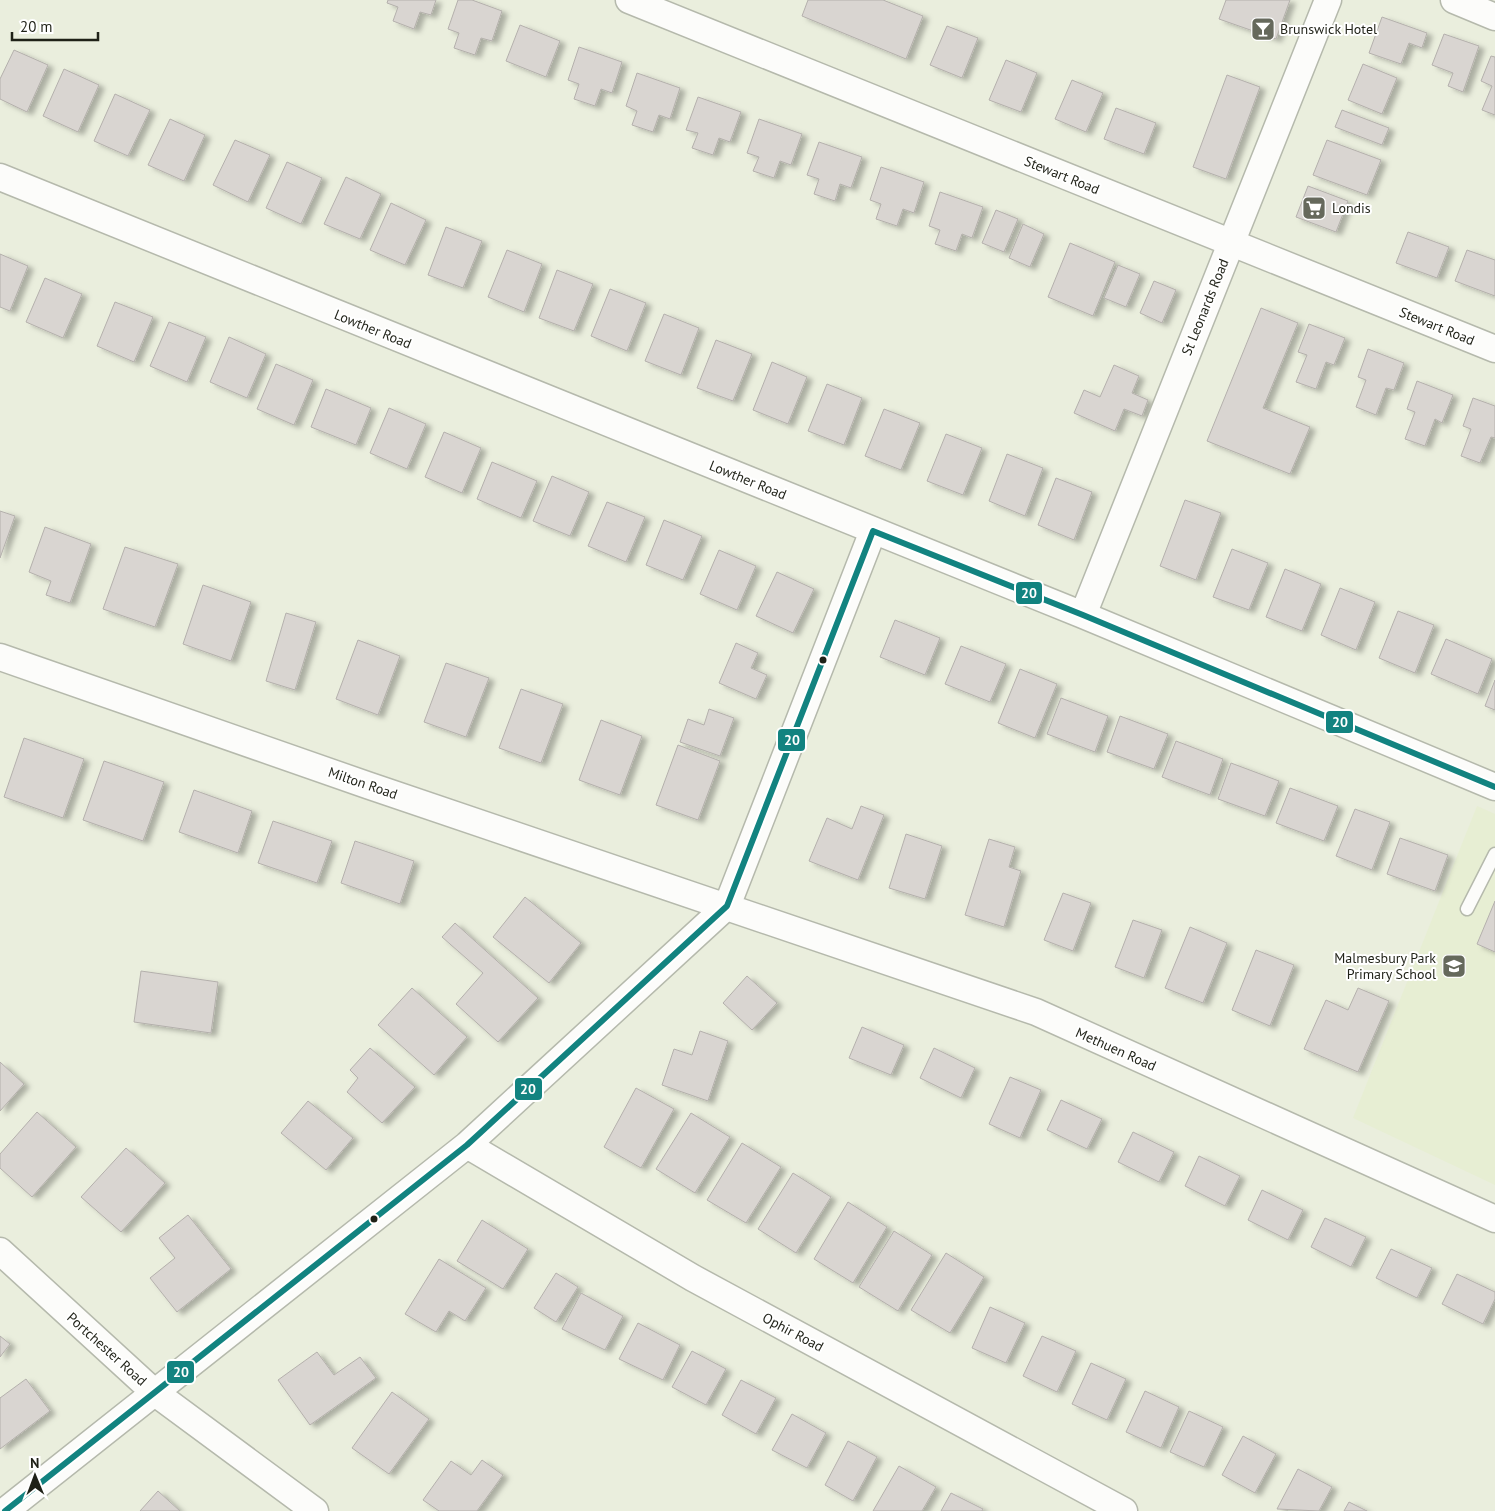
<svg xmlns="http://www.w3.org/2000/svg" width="1495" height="1511" font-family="'PT Sans',sans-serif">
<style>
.built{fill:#e7eed3}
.building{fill:#d9d5d1;stroke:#b4b0ac;filter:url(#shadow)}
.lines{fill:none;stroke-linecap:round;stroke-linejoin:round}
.lane-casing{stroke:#b5b9ac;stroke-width:15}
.street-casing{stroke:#b5b9ac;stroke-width:29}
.lane{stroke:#fcfcfa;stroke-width:12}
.street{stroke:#fcfcfa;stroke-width:26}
.bus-1-casing{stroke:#fff;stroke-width:10}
.bus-1{stroke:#128380;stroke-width:6}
.bus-dot{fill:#1f2117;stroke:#fff;stroke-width:2}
.labels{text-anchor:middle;stroke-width:4;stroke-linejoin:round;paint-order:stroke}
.poi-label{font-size:14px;fill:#1f2117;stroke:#fff;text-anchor:start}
.street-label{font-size:14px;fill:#1f2117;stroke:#fff}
.line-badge{stroke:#fff;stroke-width:2}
.badge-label{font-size:14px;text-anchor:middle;font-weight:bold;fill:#fff}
</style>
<defs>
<filter id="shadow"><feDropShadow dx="5.5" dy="3" stdDeviation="2.5" flood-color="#0004"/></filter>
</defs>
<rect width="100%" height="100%" fill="#eaeedd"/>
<path class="built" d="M1477,806L1495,814V1185L1353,1118Z"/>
<path class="building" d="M388,0H436L431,15L420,12L414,29L393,21L398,7L387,3Z
M458,0H472L502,11L492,41L481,38L475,55L454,48L459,33L448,29Z
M808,0H883L923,16L906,59L802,16Z
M1226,0H1290L1276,39L1219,19Z
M1382,17L1427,33L1422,48L1409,43L1401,64L1369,53Z
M520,25L560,41L546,77L506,61Z
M947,26L978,38L962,78L930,65Z
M1444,34L1479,46L1463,92L1448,86L1453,73L1432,65Z
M579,47L622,62L612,93L601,89L595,106L574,99L579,84L568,80Z
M14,50L48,65L27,112L0,99V79Z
M1491,56L1495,57V115L1482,110L1492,86L1481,81Z
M1006,60L1037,73L1021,112L989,100Z
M1363,64L1397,78L1382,114L1348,100Z
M64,69L99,85L78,132L43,116Z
M637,73L680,88L670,119L659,115L653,132L632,125L637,111L626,106Z
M1227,75L1260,87L1226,179L1193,167Z
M1072,80L1103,93L1086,132L1055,119Z
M115,94L150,110L128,156L94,141Z
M698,97L741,112L730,142L719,138L713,155L692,148L698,133L686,130Z
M1116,108L1156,123L1144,154L1104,139Z
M1342,110L1389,128L1382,145L1335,127Z
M170,119L205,135L184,181L148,165Z
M759,119L802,134L791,165L780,161L774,178L753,171L759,157L747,153Z
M235,140L270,155L248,202L213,185Z
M1327,140L1381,160L1367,195L1313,175Z
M819,142L862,157L851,188L840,184L835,201L814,194L819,179L807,175Z
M287,162L322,178L301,224L266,208Z
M881,167L924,182L914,213L903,209L897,226L876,219L881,204L870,200Z
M346,177L381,194L360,239L324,224Z
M1308,186L1348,201L1336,232L1296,217Z
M940,192L983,207L972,238L962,234L956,251L935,244L940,230L929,226Z
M391,203L426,220L405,265L370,250Z
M996,210L1018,219L1004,252L982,243Z
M1023,224L1044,234L1030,267L1009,258Z
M446,227L482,241L463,288L428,275Z
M1408,232L1449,247L1437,278L1396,263Z
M1070,243L1115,262L1093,316L1048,297Z
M507,250L542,264L524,312L488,297Z
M1467,250L1495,260V296L1455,281Z
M0,254L28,266L10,311L0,307Z
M1118,265L1140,274L1126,307L1104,298Z
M557,270L593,284L574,331L539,318Z
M45,278L82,294L63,338L26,322Z
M1154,281L1176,290L1162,323L1140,313Z
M610,289L646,303L627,351L591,336Z
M115,302L153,317L134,362L97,346Z
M1261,308L1298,323L1263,408L1310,427L1290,474L1207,441Z
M664,314L699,328L681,375L645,361Z
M169,322L206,337L187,382L150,366Z
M1309,324L1345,338L1334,365L1326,362L1316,389L1296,382L1307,355L1298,352Z
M229,337L266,354L247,398L210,382Z
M716,340L752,354L733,401L697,388Z
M1368,349L1404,363L1394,390L1386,388L1376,415L1356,407L1366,380L1358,377Z
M772,362L807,377L788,424L753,410Z
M276,364L313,380L294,425L257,409Z
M1114,365L1139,376L1132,393L1148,400L1142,416L1124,409L1115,431L1074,413L1084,390L1100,397Z
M1417,381L1453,395L1442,423L1435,419L1425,446L1405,439L1415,412L1407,409Z
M827,384L862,398L844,445L808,431Z
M326,389L371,408L356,445L311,427Z
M1473,398L1495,406V438L1491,437L1480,463L1461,456L1471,429L1463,426Z
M389,408L426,424L407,469L370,453Z
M884,409L920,423L901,470L865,456Z
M444,432L481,448L462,493L425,477Z
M946,434L982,448L963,495L927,481Z
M1007,454L1043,468L1025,516L989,501Z
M492,462L537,481L521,518L477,499Z
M552,476L589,492L570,536L533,521Z
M1056,478L1092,492L1074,540L1038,525Z
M1185,500L1221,513L1196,580L1160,566Z
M607,502L645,517L626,562L588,546Z
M0,511L15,516L0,558Z
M664,520L702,536L683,580L646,565Z
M45,527L91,544L70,603L46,595L51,581L29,572Z
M125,547L178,564L155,627L103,609Z
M1232,549L1268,563L1249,610L1213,597Z
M719,550L756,566L737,610L700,594Z
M1285,569L1321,584L1302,631L1266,617Z
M777,572L814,589L793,633L756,616Z
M203,585L251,602L231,661L183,644Z
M1340,588L1375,602L1356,650L1321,635Z
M1398,611L1434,625L1415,673L1379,658Z
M286,613L316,622L295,690L266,681Z
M895,620L940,638L925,675L880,657Z
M1446,639L1492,659L1478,694L1431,674Z
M358,640L400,656L378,715L336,699Z
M736,643L758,653L751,668L767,675L756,699L719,683Z
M961,646L1006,664L990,702L945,684Z
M446,663L489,678L466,737L424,722Z
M1020,669L1057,684L1035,738L998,723Z
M1495,680V710L1485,706Z
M521,689L563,704L541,763L499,748Z
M1061,698L1108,716L1095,752L1047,734Z
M709,709L734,718L720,756L680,742L688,719L704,725Z
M1120,716L1168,734L1154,769L1107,752Z
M601,720L642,736L620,795L579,780Z
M24,738L84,759L63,818L4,797Z
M1176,741L1223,759L1210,795L1162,777Z
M678,745L720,761L698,820L656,805Z
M104,761L164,782L143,841L83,820Z
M1231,763L1279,781L1265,816L1218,799Z
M1290,788L1338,806L1324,841L1276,823Z
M194,790L252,811L238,853L179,832Z
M861,806L884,815L858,880L809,861L827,818L852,829Z
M1355,809L1390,822L1372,870L1336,856Z
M273,821L332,841L317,883L258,863Z
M906,834L942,846L925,899L889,888Z
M1400,838L1448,855L1435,891L1387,874Z
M989,839L1015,847L1009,867L1021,871L1004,927L965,915Z
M355,841L414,861L400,904L341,883Z
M1063,893L1091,903L1073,951L1044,940Z
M525,897L581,943L549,983L493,937Z
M1495,901V952L1477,944Z
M1133,920L1162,930L1144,978L1115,967Z
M455,923L538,998L498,1042L456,1004L483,973L442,937Z
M1190,927L1227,943L1203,1003L1165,988Z
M1256,950L1294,965L1270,1026L1232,1010Z
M141,971L218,982L211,1033L134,1022Z
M747,976L777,1003L752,1030L723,1003Z
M412,988L467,1037L434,1075L378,1025Z
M1358,988L1389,1001L1358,1072L1304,1049L1326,1000L1348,1010Z
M862,1027L904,1045L891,1075L849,1058Z
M700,1031L728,1041L708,1101L662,1085L674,1049L692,1055Z
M370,1048L415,1087L382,1123L347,1092L358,1078L350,1070Z
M934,1048L975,1068L961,1098L920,1078Z
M0,1062L24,1084L0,1111Z
M1010,1077L1041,1090L1020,1138L989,1124Z
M636,1088L674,1109L641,1168L604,1147Z
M1061,1100L1102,1119L1087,1149L1047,1130Z
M308,1101L353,1138L326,1170L281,1133Z
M37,1112L76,1147L32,1197L0,1168V1154Z
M691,1113L730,1137L695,1193L656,1169Z
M1133,1132L1174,1152L1159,1182L1118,1162Z
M742,1143L781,1167L746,1223L707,1200Z
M126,1148L165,1183L121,1232L81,1197Z
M1199,1156L1240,1176L1225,1206L1185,1186Z
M793,1173L831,1197L796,1253L758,1229Z
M1262,1190L1303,1210L1288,1240L1248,1220Z
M848,1202L887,1227L853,1283L814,1259Z
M188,1215L231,1269L177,1312L150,1278L175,1258L159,1238Z
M1325,1218L1366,1237L1351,1267L1311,1247Z
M482,1220L528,1249L503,1289L457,1261Z
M894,1231L932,1255L898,1311L859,1287Z
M1391,1249L1432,1268L1417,1298L1376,1278Z
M946,1253L984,1277L950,1333L911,1310Z
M439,1259L486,1288L465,1321L449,1311L436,1332L405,1314Z
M556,1273L578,1287L556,1322L534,1308Z
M1457,1274L1495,1292V1299L1483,1324L1442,1304Z
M581,1293L623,1316L605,1350L562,1329Z
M990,1307L1025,1323L1006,1363L972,1348Z
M638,1323L680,1345L663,1380L619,1359Z
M0,1336L10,1344L0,1357Z
M1042,1336L1076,1351L1057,1392L1023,1376Z
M692,1351L726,1369L706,1405L672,1387Z
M317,1352L334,1375L360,1357L376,1378L310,1425L278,1380Z
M1091,1363L1126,1379L1107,1420L1072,1404Z
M26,1379L50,1411L0,1449V1398Z
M741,1380L776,1398L756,1434L722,1415Z
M1145,1391L1179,1407L1161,1448L1126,1432Z
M392,1392L429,1419L389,1474L352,1448Z
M1189,1411L1223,1427L1204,1467L1170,1452Z
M792,1414L826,1433L807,1468L772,1450Z
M1243,1436L1276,1454L1255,1493L1222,1475Z
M848,1441L877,1457L853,1501L825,1485Z
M482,1460L503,1475L477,1511H439L423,1500L451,1461L471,1475Z
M899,1466L936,1487L922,1511H873Z
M1298,1469L1332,1487L1319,1511L1277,1509Z
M158,1491L180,1511H140Z
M951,1493L983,1509L982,1511H941Z
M1349,1502L1367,1511H1344Z"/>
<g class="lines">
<g class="lane-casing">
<path id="lane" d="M1467,909L1495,854"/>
</g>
<g class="street-casing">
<path id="street" d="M629,0L1495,349
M1454,0L1495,17
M0,177L1083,615L1495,787
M1083,615L1328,0
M0,657L367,785L1036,1012L1495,1219
M467,1145L693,1278L1124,1511
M0,1251L154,1392L315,1511
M5,1511L467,1145L727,906L873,531"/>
</g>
<use href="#lane" class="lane"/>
<use href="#street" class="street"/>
<g class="bus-1-casing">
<path id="bus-1" d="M873,531L1083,615L1495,787
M5,1511L467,1145L727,906L873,531"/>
</g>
<use href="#bus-1" class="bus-1"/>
</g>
<defs>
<g id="bar-square" transform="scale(1.25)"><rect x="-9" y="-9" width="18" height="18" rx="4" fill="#66695c" stroke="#fff"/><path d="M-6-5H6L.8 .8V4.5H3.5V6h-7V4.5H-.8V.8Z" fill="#fff"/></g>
<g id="supermarket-square" transform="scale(1.25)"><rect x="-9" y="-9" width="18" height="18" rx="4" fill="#66695c" stroke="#fff"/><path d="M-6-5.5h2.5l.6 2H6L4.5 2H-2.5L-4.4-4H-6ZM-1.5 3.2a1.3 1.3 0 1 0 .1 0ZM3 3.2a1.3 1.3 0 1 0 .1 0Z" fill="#fff"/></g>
<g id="school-square" transform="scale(1.25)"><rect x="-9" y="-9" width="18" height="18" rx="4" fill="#66695c" stroke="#fff"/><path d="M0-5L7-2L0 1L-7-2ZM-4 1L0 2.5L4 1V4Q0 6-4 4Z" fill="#fff"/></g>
</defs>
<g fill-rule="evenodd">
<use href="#bar-square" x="1263" y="29"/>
<use href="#supermarket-square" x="1314" y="208"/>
<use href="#school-square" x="1454" y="966"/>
</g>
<g class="bus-dot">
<circle cx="823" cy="660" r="4.5"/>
<circle cx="374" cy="1219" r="4.5"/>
</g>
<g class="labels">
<g class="poi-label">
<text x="1280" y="34">Brunswick Hotel</text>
<text x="1332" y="213">Londis</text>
<text x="1436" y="963" text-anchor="end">Malmesbury Park<tspan x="1436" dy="16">Primary School</tspan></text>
</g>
<g class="street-label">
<text transform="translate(1062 175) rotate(22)" y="5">Stewart Road</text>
<text transform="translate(1205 307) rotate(-68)" y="5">St Leonards Road</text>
<text transform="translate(1437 326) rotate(22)" y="5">Stewart Road</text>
<text transform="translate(373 329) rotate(22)" y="5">Lowther Road</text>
<text transform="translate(748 480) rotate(22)" y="5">Lowther Road</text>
<text transform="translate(363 783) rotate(19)" y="5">Milton Road</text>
<text transform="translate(1116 1049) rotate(24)" y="5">Methuen Road</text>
<text transform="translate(793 1332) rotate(28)" y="5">Ophir Road</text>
<text transform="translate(107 1349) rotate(42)" y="5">Portchester Road</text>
</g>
</g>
<g class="line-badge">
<rect x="1015" y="581" width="28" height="24" rx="5" fill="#128380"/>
<rect x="1325" y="710" width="29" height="24" rx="5" fill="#128380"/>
<rect x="777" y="728" width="29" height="24" rx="5" fill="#128380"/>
<rect x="514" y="1077" width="29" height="24" rx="5" fill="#128380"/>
<rect x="166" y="1360" width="29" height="24" rx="5" fill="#128380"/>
</g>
<g class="badge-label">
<text x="1029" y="598">20</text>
<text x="1340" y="727">20</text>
<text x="792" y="745">20</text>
<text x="528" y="1094">20</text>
<text x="181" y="1377">20</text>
</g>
<g transform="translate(35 1476) rotate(359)" stroke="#ffffff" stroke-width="4" paint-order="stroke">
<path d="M0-4L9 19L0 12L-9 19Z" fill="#1f2117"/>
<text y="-8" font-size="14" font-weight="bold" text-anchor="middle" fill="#1f2117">N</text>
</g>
<path d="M12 32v8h86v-8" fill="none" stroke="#1f2117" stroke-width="2.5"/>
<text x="20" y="32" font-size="15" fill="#1f2117" stroke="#ffffff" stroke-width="4" paint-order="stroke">20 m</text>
</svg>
